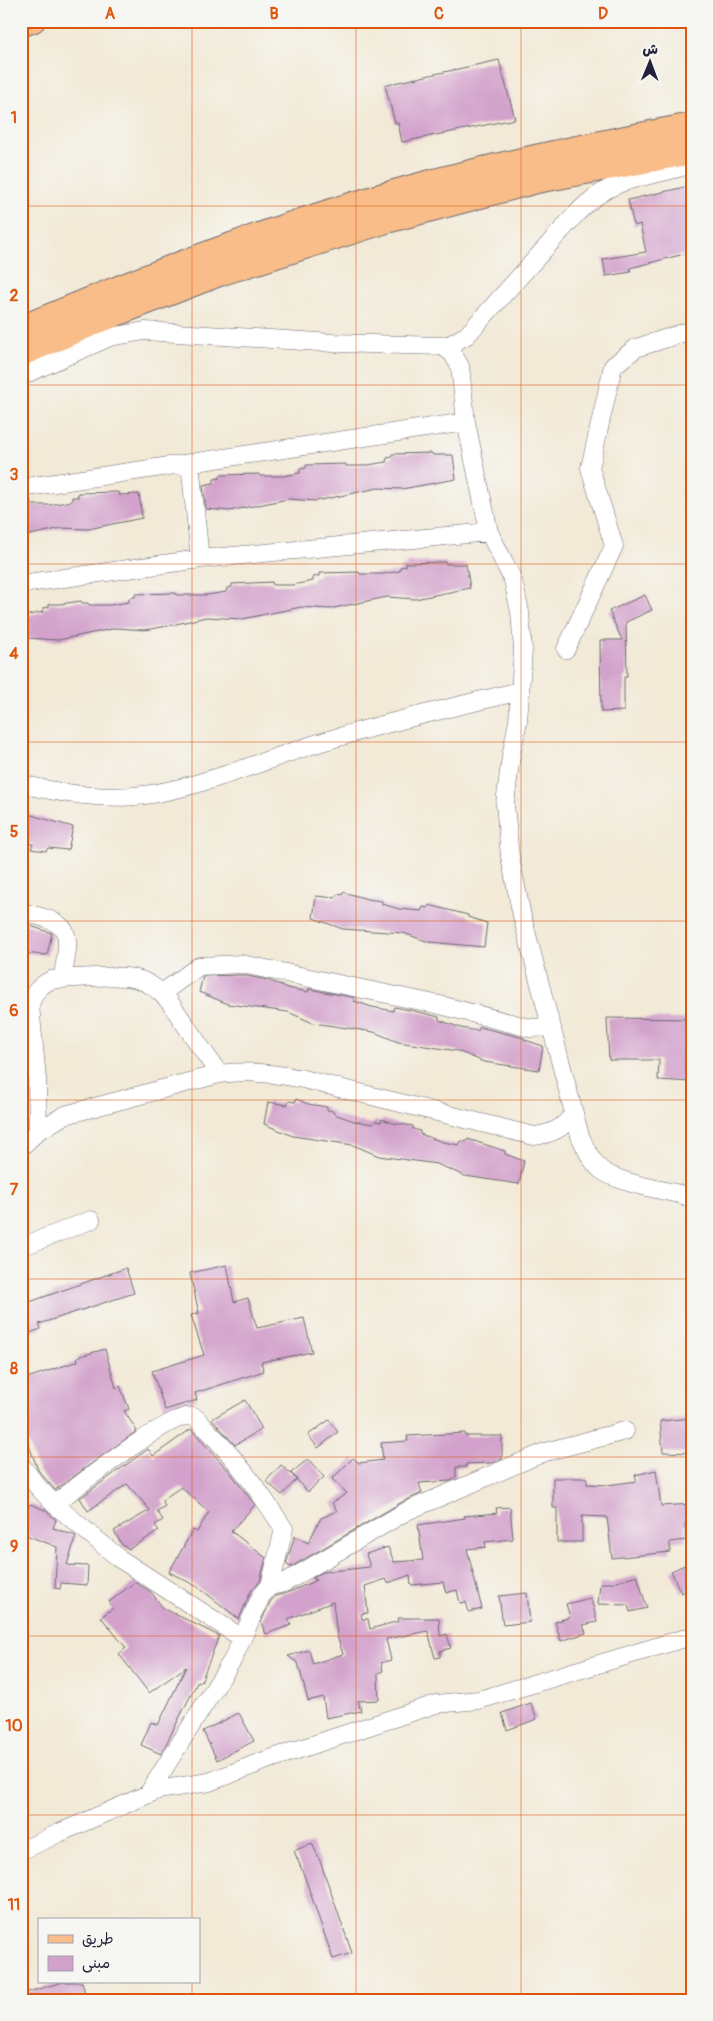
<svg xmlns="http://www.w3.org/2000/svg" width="713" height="2021" font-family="Pangolin,'Playpen Sans Arabic',sans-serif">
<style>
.building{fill:#d3a2cc}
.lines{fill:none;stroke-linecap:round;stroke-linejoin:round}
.minor-casing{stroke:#6b6871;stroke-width:19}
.major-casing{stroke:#6b6871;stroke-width:24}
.highway-casing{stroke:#6b6871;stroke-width:28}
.minor{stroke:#fff;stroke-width:18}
.major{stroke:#f8bd88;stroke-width:22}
.highway{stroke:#f8bd88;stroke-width:26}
.grid{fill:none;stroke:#de560e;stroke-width:1;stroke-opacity:0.55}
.neatline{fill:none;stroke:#de560e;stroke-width:2}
.grid-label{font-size:16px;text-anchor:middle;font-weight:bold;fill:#de560e}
</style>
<rect width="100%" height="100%" fill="#f6f6f2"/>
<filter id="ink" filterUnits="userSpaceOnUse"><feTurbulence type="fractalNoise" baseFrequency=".02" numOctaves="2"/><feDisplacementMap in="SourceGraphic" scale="10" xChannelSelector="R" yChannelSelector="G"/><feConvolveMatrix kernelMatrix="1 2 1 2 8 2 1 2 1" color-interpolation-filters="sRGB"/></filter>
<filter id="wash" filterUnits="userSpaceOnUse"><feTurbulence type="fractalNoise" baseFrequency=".0096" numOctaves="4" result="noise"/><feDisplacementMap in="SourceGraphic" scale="20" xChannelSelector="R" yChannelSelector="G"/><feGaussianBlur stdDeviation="1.12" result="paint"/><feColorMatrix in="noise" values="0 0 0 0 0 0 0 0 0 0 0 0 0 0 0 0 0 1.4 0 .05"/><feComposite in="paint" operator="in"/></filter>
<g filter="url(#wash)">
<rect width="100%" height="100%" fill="#f2e9d6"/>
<g id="blocks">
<path class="building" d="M499,60L515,119L402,142L398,123H395L385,85Z
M689,186L692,198V212L689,213L692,226V252L630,268L631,272L606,276L603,259L646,252L640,224L634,226L628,200Z
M432,453L433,455H453L456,479L402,489L378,488L316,501L288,499L229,511L206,509L203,485L214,483V479L220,478V475L259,474L260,476H283L300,473V469L306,468V465L346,464V466H362L386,462L387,458L392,457V454Z
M118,492L119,495L139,494L142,518L88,529L62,528L21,537V498H29L32,505H50L72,501V497H78V493Z
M445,562L446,564H466L470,588L415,599L387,597L329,609L301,607L242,619L206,617L168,626L145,630L117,628L58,640L27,638L24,616L43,612V608L49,607V604H60L81,601L82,603H88L89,605H110L129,602V598L135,597V594L175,593L176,595H207L226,592L227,588L232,587V584L272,582L273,585H292L313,581V577L319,576V573L359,572L360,574H383L400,571V567L406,566V563Z
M645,595L652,610L626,622L627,677H624V711L601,712L600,640H622L609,611Z
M21,812L73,827L68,850L48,848L46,851L31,849L33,844L21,843Z
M343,892L367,899L382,901V904L399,909L421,911L423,907L428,908L429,905L468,915V917L487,923L484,947L429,942L403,933L343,929L313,918L316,896L335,898L337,894L342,895Z
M21,923L52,933L47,955L21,953Z
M241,975L268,980L288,988L308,992L309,989L351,997L354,998V1001L372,1007L393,1011L394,1007L415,1011L439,1017V1020L461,1028L478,1031L480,1027L524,1038L525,1040L543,1046L539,1070L484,1062L458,1051L398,1042L374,1032L313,1023L288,1012L228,1004L199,992L203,976Z
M607,1018L692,1019V1082L658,1080L659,1060H609Z
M296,1099L308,1104L327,1107V1110L333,1111L334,1114L354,1121L373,1124L375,1121L381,1122L382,1119L393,1123L413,1126V1129L420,1131V1134L443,1142L459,1145L461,1141L466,1142L468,1139L505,1151V1154L524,1161L519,1184L465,1176L437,1164L379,1156L353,1145L293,1136L264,1124L268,1102L287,1105L289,1101L295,1102Z
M227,1265L234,1302L248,1298L257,1328L304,1318L312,1352L261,1362L264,1371L195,1393L197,1400L165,1410L152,1371L204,1355L191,1315L199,1313L190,1273Z
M126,1268L134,1293L39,1324L41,1329L21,1336V1305Z
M105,1349L116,1388L120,1386L129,1409L124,1411L137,1431L55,1490L38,1470L21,1424V1380L78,1361L77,1357Z
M245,1400L262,1429L235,1445L212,1419Z
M692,1418V1453L663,1452L660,1421Z
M329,1420L338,1432L318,1448L308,1435Z
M191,1429L230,1472L255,1505L231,1531L266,1558L260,1581L251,1591L239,1619L198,1587L169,1572L193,1530L197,1532L209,1512L181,1487L162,1500L165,1506L157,1511L163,1520L155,1525L159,1531L129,1549L122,1545L114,1531L150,1510L127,1484L88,1511L80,1498L148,1449L153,1456Z
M465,1433V1436H502V1459L491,1463L466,1464V1467H456V1478L450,1481L419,1483L422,1493L402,1502L291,1567L286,1564L295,1536L308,1543L321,1518L337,1511L332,1503L347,1493L332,1479L353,1458L359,1463L383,1460L381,1443L408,1441L407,1436Z
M308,1459L324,1477L308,1492L291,1473Z
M281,1465L297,1479L282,1495L266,1481Z
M656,1470L661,1506L692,1504V1523L685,1524L686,1540L670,1542V1552L612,1558L607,1517L582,1516V1542H557V1508H553V1478H587V1484L607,1485L637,1481L635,1475Z
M30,1504L45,1510L56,1520L53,1528L76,1536L67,1565L88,1566L87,1585L61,1583L60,1589L55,1588L57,1547L21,1533V1524Z
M510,1507L513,1539L485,1542L486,1547L467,1549L482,1609L469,1612L466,1602L460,1603L457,1590L446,1593L443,1582L411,1585L410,1575L388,1583L386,1579L365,1586L368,1613L361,1614L362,1619H368L370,1629L399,1621L398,1618H439L440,1636L447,1634L451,1648L440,1651V1657L435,1658L428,1631L386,1639L391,1660L381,1663L383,1671L378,1673L379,1700L358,1701L361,1711L326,1718L323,1697L308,1701L298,1663L288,1656L309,1650L313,1664L343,1654L337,1636L333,1602L288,1619L291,1625L266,1634L261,1622L270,1602L275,1596L287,1593L317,1580L313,1578L323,1572L370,1567L366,1554L388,1547L394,1562L423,1560L418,1525L465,1518L464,1516L497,1513L496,1508Z
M692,1562V1588L681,1593L671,1571Z
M637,1575L647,1608L630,1612L628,1605L598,1604L600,1583H614V1582Z
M135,1582L151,1592L163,1608L219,1636L201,1682L198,1681L161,1754L141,1745L151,1722L158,1725L186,1667L149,1693L119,1654L126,1648L101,1617L113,1608L109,1602Z
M527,1593L530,1622L503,1625L499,1596Z
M591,1598L597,1622L583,1625L586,1633L561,1641L555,1622L570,1617L566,1604Z
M531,1703L537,1719L507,1730L502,1713Z
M239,1713L254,1741L217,1760L203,1731Z
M312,1843L320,1861L352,1953L333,1959L304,1875L294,1851Z
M63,1982H82L87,2000H21V1994Z"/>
</g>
</g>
<g filter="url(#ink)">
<use href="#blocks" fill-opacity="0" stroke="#6b6871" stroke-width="1"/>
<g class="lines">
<g class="minor-casing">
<path id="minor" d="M442,346L452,353L460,366L466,422L489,532L513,580L520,612L523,650L518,721L511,756L505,804L510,857L522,916L580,1136C586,1148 590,1160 600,1169C616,1183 665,1190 687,1196L692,1201
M21,376L110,337L145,331L334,343L442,346L451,344L467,335L577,213C616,173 644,180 692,164
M190,463L200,559
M21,488L466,422
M21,584L200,559L489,532
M566,649L614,546L590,468L613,366L636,348L692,330
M21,784C64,794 108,801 152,794C211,784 266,759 322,742C387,722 454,707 520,691
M21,912C72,923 72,929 62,979
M162,993L199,966L242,964L440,1005L530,1028L552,1027
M38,1131L37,1079L30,1005C34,992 39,986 51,980C65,978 80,978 94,977C127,975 146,975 169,1001L219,1074
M21,1147L38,1131L65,1115L219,1074C248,1070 274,1073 303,1079L534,1136C552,1134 564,1128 574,1113
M21,1247L91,1220
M21,1465L38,1487L54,1504L120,1559L242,1638
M54,1504C74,1490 175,1408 194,1417C198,1419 203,1426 207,1430C237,1459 261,1494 284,1529L270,1586L261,1596L233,1659L148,1794
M270,1586L284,1583L407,1511L545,1452L625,1431
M21,1851L59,1833L158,1790L209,1782L264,1761L436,1704L479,1700L692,1636"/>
</g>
<g class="major-casing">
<path id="major" d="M21,26L34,21"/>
</g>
<g class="highway-casing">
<path id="highway" d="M21,329C152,274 285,222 423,185C511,162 602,143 692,126
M21,353L96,321L219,273L383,221L537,180L692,151"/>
</g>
<use href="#minor" class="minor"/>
<use href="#major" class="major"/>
<use href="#highway" class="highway"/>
</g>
</g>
<path class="grid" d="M192,21V1920M356,21V2000M521,21V2000M21,206H692M21,385H692M21,564H692M21,742H692M21,921H692M21,1100H692M21,1279H692M21,1457H692M21,1636H692M21,1815H692M192,1982V2000"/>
<rect width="713" height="2021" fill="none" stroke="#f6f6f2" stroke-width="55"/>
<rect x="38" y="1918" width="162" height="65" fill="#f6f6f2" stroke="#a1a1a9"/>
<rect x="48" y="1935" width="25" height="8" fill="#f8bd88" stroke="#a1a1a9"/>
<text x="82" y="1944" font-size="15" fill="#22223b">طريق</text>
<rect x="48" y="1956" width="25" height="15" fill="#d3a2cc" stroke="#a1a1a9"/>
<text x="82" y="1968" font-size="15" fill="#22223b">مبنى</text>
<g transform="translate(650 62) rotate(1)" stroke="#f6f6f2" stroke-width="4" paint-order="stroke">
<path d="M0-4L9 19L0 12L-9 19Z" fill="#22223b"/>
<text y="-8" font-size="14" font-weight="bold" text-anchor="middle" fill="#22223b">ش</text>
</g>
<rect x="28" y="28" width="658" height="1966" class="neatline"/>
<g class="grid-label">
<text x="110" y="19">A</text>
<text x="274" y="19">B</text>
<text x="439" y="19">C</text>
<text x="603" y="19">D</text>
<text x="14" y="123">1</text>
<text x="14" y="301">2</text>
<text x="14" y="480">3</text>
<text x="14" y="659">4</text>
<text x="14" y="837">5</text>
<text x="14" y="1016">6</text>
<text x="14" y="1195">7</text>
<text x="14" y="1374">8</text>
<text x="14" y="1552">9</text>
<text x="14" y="1731">10</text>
<text x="14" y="1910">11</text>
</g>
</svg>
